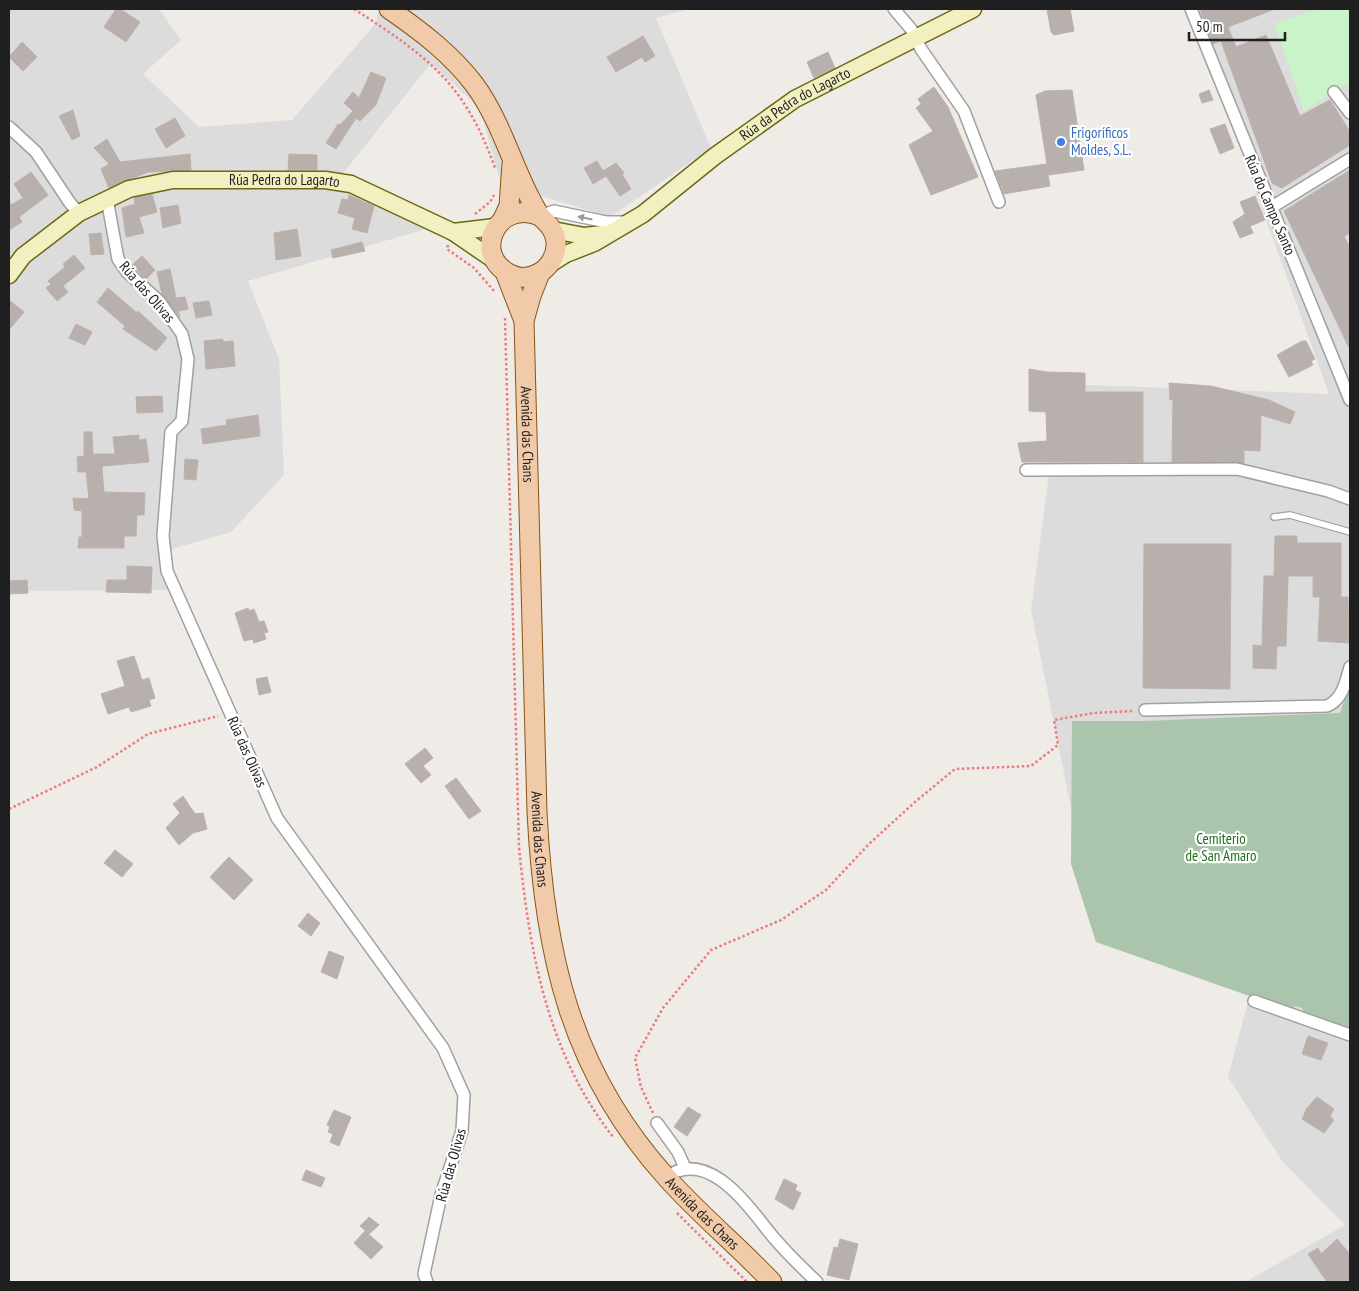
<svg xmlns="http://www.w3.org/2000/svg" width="1359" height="1291" font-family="'PT Sans Narrow',sans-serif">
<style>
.residential{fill:#dddcdc}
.cemetery{fill:#aac5ab}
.park{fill:#caf3c9}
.building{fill:#b8b0ac;stroke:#bfb1aa}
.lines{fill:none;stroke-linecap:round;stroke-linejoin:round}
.lane-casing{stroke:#a0a0a0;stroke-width:8}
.street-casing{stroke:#a0a0a0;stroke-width:14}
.secondary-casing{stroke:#6a6a12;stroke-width:19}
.primary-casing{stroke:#885512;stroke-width:21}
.path{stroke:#ea7c7d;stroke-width:2.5;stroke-dasharray:2.5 2.5;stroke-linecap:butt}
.lane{stroke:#fff;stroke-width:5.5}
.street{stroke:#fff;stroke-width:11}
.secondary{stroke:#f2f0c1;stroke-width:16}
.primary{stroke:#f1caa9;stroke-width:19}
.oneway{fill:#9a9a9a}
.shop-dot{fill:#3f7fe0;stroke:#fff;stroke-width:2}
.labels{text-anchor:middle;stroke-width:4.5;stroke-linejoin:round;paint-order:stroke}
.street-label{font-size:15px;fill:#1f1f1f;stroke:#fff}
.shop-label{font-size:15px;fill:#366cbe;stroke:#fff;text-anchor:start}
.park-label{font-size:15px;fill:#1a7119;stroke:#fff}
</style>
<rect width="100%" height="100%" fill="#efebe6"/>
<path class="residential" d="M9,9H159L181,40L143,74L199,127L292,120L376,23L379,9H689L656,18L711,148L610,217L501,184L480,109L431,63L337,181L436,226L248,281L279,359L284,475L231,532L165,551L176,590L9,591Z
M1190,9H1350V1282H1210L1249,1280L1345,1225L1282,1161L1228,1077L1250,994L1093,916L1031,610L1061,384L1329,394Z"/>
<path class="cemetery" d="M1350,683V1031L1304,1014L1302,1008L1295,1006L1289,1010L1096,942L1071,864L1072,721H1145L1340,713Z"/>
<path class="park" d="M1320,9H1350V82L1304,111L1274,23Z"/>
<path class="building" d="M116,9H120L140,22L126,42L104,27Z
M1047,9H1070L1074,31L1054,35L1051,32Z
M1200,9H1275L1228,27L1236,47L1266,35L1300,116L1330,100L1350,132V145L1282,188L1272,183L1221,41L1213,44Z
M643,36L655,56L645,62L642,57L616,72L607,57Z
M22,42L37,57L23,71L9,57Z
M828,52L835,68L814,78L807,62Z
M371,72L386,78L376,105L360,121L356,118L336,149L326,143L338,124L340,125L353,111L344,103L353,92L359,98Z
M934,87L948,107L978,177L931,195L909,145L933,131L916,108L921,104L918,99Z
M1072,90L1084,170L1048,175L1050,186L1004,194L995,171L1047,164L1036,95L1045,91Z
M1209,90L1213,100L1202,103L1199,94Z
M73,110L80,136L72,140L59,116Z
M175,118L185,136L166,148L155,129Z
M1225,124L1234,148L1220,154L1210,129Z
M107,139L120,162L190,154L191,170L148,172L109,188L101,169L109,164L94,148Z
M289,154L317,155V170H288Z
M597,161L603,171L616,163L624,173L622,174L631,189L620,196L606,176L593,184L584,168Z
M1350,170V233L1344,236L1350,248V350L1284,211Z
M31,172L48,195L19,217L22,222L9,230V201L11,205L23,198L14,184Z
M152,194L157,212L139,217L144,233L126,237L122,208L135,204L134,198Z
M349,195L374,206L367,233L352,229L355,218L338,213L342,199L348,200Z
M1255,196L1265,220L1250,226L1253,233L1240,238L1233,222L1245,214L1240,202Z
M178,205L181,223L163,228L160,208Z
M297,229L301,256L276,260L274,233Z
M101,233L104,254L91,255L89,234Z
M362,242L365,251L333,258L331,250Z
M74,255L85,268L63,286L68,292L57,301L46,288L51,284L48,281L65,267L63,264Z
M142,256L155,270L146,279L132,265Z
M170,269L176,298L185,297L188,309L178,311L180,317L162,294L157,272Z
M108,288L137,313L138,311L167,338L156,351L123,329L125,326L97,302Z
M9,300L24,312L9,330Z
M209,301L212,315L196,318L193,303Z
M76,324L92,332L85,345L69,338Z
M223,339V342L233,341L235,366L206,369L204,341Z
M1302,341H1306L1315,359L1311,361L1313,365L1289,377L1277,355Z
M1029,369L1047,372L1085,373V392H1143V462H1022L1018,443L1047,441L1046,412L1029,411Z
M1169,383L1211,386L1269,400L1295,412L1290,424L1261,415L1260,451L1244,450V463L1172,462L1173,400H1170Z
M162,396L163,412L137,413L136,397Z
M258,415L260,436L203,444L201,429L227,425L226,420Z
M84,432H92L93,454H115L113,437L139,435V440L146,439L149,462L103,466L102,469L104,492L145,493L144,515H137L136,536H124V548H78L79,537H82V511L74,510L73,498L89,499L86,472H78L77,457L84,456Z
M185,459L198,460L196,480L184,479Z
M1275,536H1297V543H1341V597H1348L1349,643L1318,641L1320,597H1313V576H1288L1286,646H1277L1276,669L1253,668V645L1262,646L1264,576H1274Z
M1144,544H1231L1230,689L1143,688Z
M127,566L152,567L151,593L106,592L107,580H127Z
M27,580L28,593L9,594V581Z
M248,608L249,611L254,609L259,622L264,621L268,632L264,633L266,639L254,643L253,639L244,641L235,613Z
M134,656L142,680L149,678L155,698L149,700L151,706L131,712L129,707L108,714L101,694L125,686L117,661Z
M267,677L271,692L259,695L256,679Z
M425,748L433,758L423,766L431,775L421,783L405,764Z
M456,778L481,811L469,819L445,786Z
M183,796L195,814L203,813L207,829L193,833L179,845L166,828L180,813L173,804Z
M115,850L133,864L122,877L104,863Z
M229,857L253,880L234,900L210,877Z
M308,913L320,923L311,936L298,926Z
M329,951L344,957L337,979L321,972Z
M1308,1036L1328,1043L1321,1060L1302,1054Z
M1317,1097L1334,1109L1330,1116L1334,1120L1324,1133L1302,1119L1307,1108Z
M688,1107L701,1115L687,1136L674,1127Z
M334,1110L351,1117L339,1146L330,1142L333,1134L328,1132L330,1127L327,1125Z
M306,1170L325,1178L321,1187L302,1180Z
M784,1179L797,1185L795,1190L801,1193L793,1210L775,1199Z
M369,1217L379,1225L369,1234L360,1226Z
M365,1231L383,1247L371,1259L354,1243Z
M840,1239L858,1244L849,1280L827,1275L834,1247L838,1248Z
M1337,1239L1350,1254V1282H1327L1308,1254L1318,1248L1321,1254Z"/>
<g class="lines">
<g class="lane-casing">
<path id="lane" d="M1274,517L1290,515L1350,532"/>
</g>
<g class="street-casing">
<path id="street" d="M894,9L911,29L921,49L964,111L999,202
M1191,9L1350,400
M1334,92L1350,113
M9,127L36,152L70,203L79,213
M107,199L118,259L127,272L160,302L182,334L188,359L182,421L171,432L163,536L167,571L277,818L443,1048L464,1095L462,1131L441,1195L424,1274L427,1282
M1272,207L1350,159
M540,216L554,211L606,222H629
M1026,470L1237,469L1328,491L1350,499
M1145,710L1327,706C1342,700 1346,682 1350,667
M1254,1001L1350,1035
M657,1123L678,1152L685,1168
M666,1177C710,1147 749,1208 774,1238C787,1253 802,1268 817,1282"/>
</g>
<g class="secondary-casing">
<g id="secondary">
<path d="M553,230L584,236L603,234"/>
<path d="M453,232L495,227"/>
<path id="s1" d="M550,264L566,254L594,243L643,214L715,156L795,99L973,9"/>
<path id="s2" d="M9,275L23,256L79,213L129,189L173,180H325L351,184L453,232L494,260"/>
</g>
</g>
<g class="primary-casing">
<g id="primary">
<path d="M389,9C421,31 451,54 474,84C500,119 511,162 531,200C534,205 537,212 541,217C548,224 555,230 556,242C557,254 550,267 539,273C530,278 519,279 510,274C471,255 497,198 540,216"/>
<path d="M503,219L509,206L512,164"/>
<path d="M505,272L524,321"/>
<path id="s3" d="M540,273L531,296L524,321L537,812C544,953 570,1071 667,1178C700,1215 738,1246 772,1282"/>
</g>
</g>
<path class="path" d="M354,9C427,56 465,83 495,168
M475,214L490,202L494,195
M448,245L447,249L474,268L495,292
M505,318L519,847C529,950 547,1054 614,1138
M9,809L97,767L148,734L218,716
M653,1113L641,1087L635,1058L663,1008L711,950L781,920L826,890L869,844L915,802L955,769L1031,766L1058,745L1054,720L1094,713L1134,711
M677,1213L747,1282"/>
<use href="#lane" class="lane"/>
<use href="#street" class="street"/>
<use href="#secondary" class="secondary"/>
<use href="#primary" class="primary"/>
</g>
<defs><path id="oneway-solid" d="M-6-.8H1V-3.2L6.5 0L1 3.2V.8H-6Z" transform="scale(1.25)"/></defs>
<use class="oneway" href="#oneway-solid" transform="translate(585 218) rotate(-168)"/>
<circle class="shop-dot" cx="1061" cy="142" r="5"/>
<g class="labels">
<g class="street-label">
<text dy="5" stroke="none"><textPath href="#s1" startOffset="294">Rúa da Pedra do Lagarto</textPath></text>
<text dy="5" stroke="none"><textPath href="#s2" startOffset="306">Rúa Pedra do Lagarto</textPath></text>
<text transform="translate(1270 205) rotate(67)" y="5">Rúa do Campo Santo</text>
<text transform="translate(147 292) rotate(49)" y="5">Rúa das Olivas</text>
<text dy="5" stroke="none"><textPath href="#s3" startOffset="164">Avenida das Chans</textPath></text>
<text transform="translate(247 752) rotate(66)" y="5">Rúa das Olivas</text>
<text dy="5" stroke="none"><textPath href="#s3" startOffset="569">Avenida das Chans</textPath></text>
<text transform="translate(451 1165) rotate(-74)" y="5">Rúa das Olivas</text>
<text dy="5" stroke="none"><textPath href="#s3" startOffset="989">Avenida das Chans</textPath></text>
</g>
<g class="shop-label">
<text x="1071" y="138">Frigoríficos<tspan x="1071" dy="17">Moldes, S.L.</tspan></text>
</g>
<g class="park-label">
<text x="1221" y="844">Cemiterio<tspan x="1221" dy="17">de San Amaro</tspan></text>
</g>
</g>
<rect width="1359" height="1291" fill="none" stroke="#1f1f1f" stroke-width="20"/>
<path d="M1189 32v8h96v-8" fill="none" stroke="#1f1f1f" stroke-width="2.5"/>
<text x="1196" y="32" font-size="15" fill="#1f1f1f" stroke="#ffffff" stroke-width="4" paint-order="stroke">50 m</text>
</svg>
